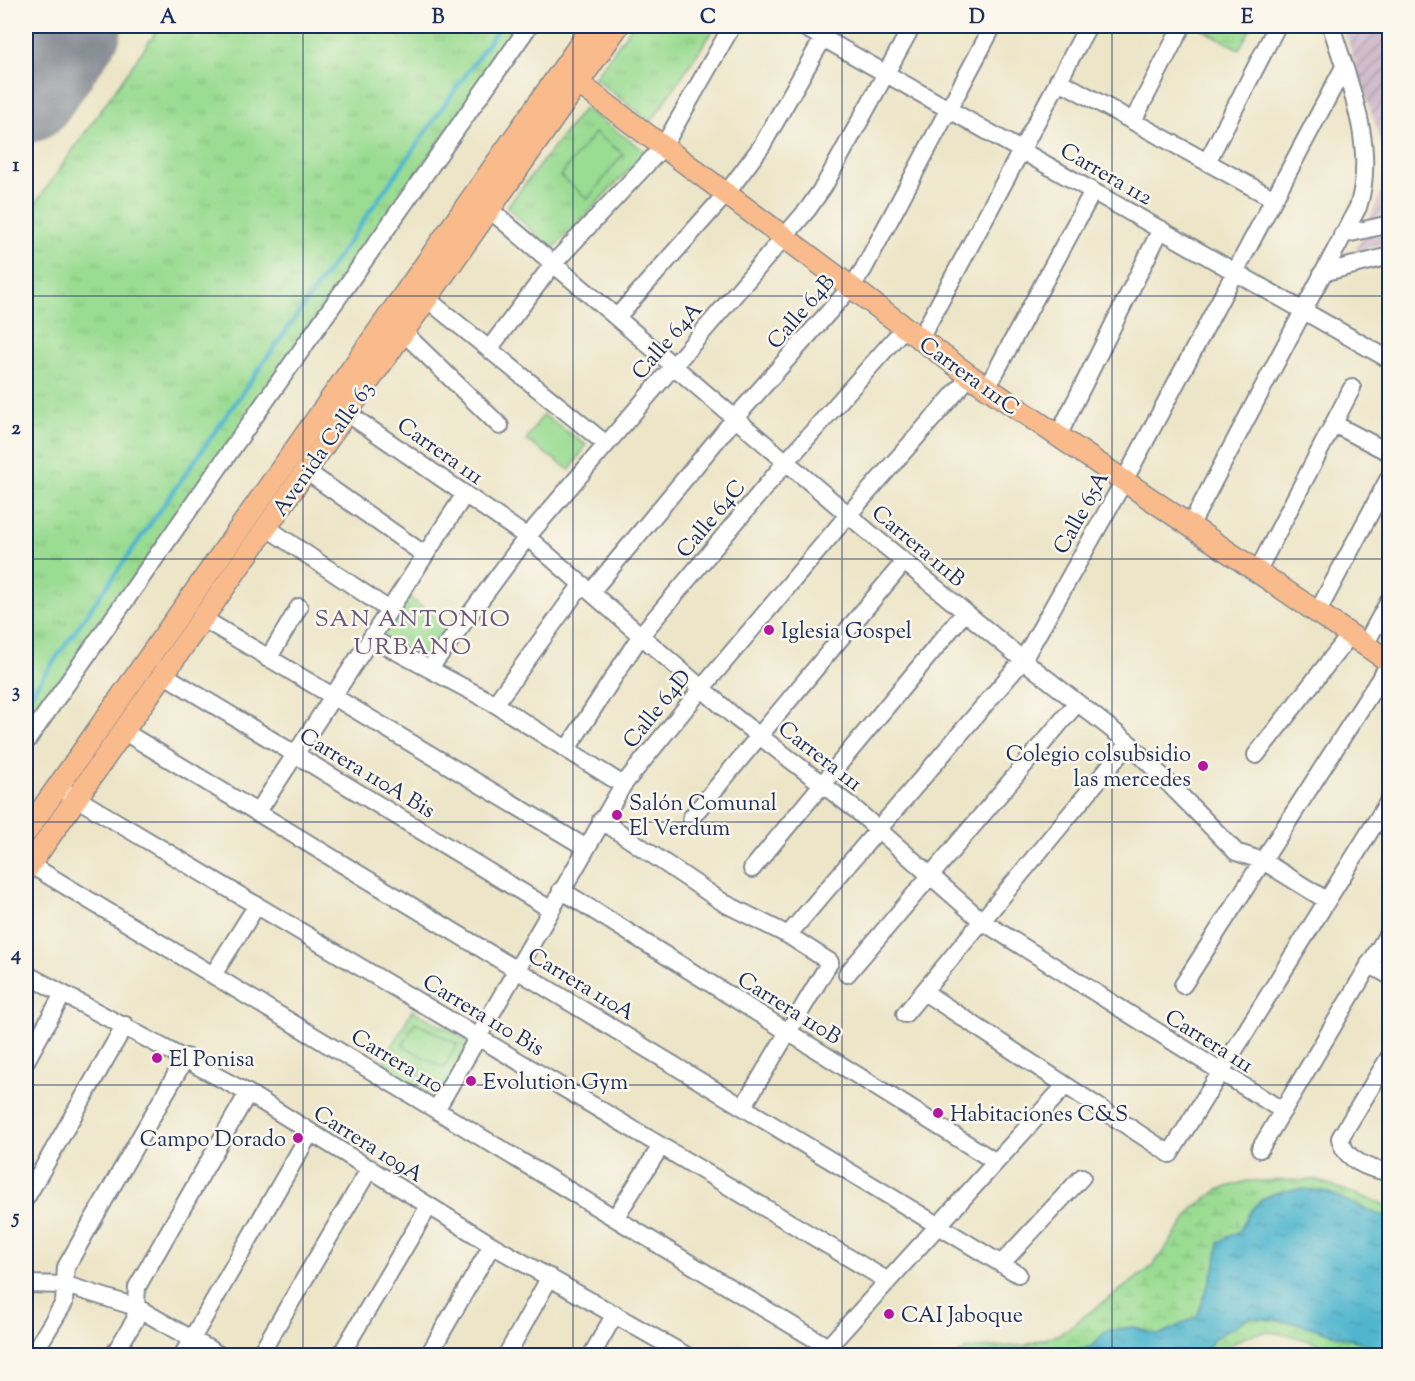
<svg xmlns="http://www.w3.org/2000/svg" width="1415" height="1381" font-family="'Sorts Mill Goudy',serif">
<style>
.industrial{fill:url(#industrial-furrows)}
.grass{fill:url(#grass-tufts);stroke:#5a8678;stroke-width:1.5}
.wetland{fill:url(#wetland-marsh);stroke:#5a8678;stroke-width:1.5}
.pitch{fill:#9adc92;stroke:#5a8678;stroke-width:1.5}
.water{fill:url(#water-ripples);stroke:#367296;stroke-width:1.5}
.lines{fill:none;stroke-linecap:round;stroke-linejoin:round}
.stream{stroke:#50b6ce;stroke-width:4.5}
.runway{stroke:#848a92;stroke-width:96}
.minor-casing{stroke:#848a92;stroke-width:20}
.major-casing{stroke:#848a92;stroke-width:24}
.minor{stroke:#fff;stroke-width:16}
.major{stroke:#fabb8c;stroke-width:21}
.grid{fill:none;stroke:#1b2f5e;stroke-width:1.5;stroke-opacity:0.55}
.poi-dot{fill:#b5179e;stroke:#fbf7ec;stroke-width:2}
.labels{text-anchor:middle;stroke-width:5;stroke-linejoin:round;paint-order:stroke}
.street-label{font-size:22px;fill:#1b2f5e;stroke:#fbf7ec}
.poi-label{font-size:22px;fill:#1b2f5e;stroke:#fbf7ec;text-anchor:start}
.neighbourhood-label{font-size:24px;letter-spacing:1.5px;fill:#685881;stroke:#fbf7ec}
.neatline{fill:none;stroke:#1b2f5e;stroke-width:2}
.grid-label{font-size:20px;text-anchor:middle;font-weight:bold;fill:#1b2f5e}
</style>
<defs>
<pattern id="industrial-furrows" width="10" height="10" patternUnits="userSpaceOnUse" patternTransform="scale(1.5)"><rect width="10" height="10" fill="#d1bdcb"/><path d="M-1 1l2-2M0 10L10 0M9 11l2-2" fill="none" stroke="#a99aa8"/></pattern>
<pattern id="grass-tufts" width="24" height="20" patternUnits="userSpaceOnUse" patternTransform="scale(1.5)"><rect width="24" height="20" fill="#9adc92"/><path d="M3 7l-1-3M5 7V3M7 7l1-3M15 17l-1-3M17 17v-4M19 17l1-3" fill="none" stroke="#84bd80"/></pattern>
<pattern id="wetland-marsh" width="20" height="14" patternUnits="userSpaceOnUse" patternTransform="scale(1.5)"><rect width="20" height="14" fill="#9adc92"/><path d="M1 5h8M5 5V1M11 12h8M15 12V8" fill="none" stroke="#84bd80"/></pattern>
<pattern id="water-ripples" width="26" height="14" patternUnits="userSpaceOnUse" patternTransform="scale(1.5)"><rect width="26" height="14" fill="#50b6ce"/><path d="M2 4q2-2 4 0t4 0M15 11q2-2 4 0t4 0" fill="none" stroke="#4294aa"/></pattern>
</defs>
<rect width="100%" height="100%" fill="#fbf7ec"/>
<filter id="ink" filterUnits="userSpaceOnUse"><feTurbulence type="fractalNoise" baseFrequency=".0167" numOctaves="2"/><feDisplacementMap in="SourceGraphic" scale="12" xChannelSelector="R" yChannelSelector="G"/><feConvolveMatrix kernelMatrix="1 2 1 2 8 2 1 2 1" color-interpolation-filters="sRGB"/></filter>
<filter id="wash" filterUnits="userSpaceOnUse"><feTurbulence type="fractalNoise" baseFrequency=".008" numOctaves="4" result="noise"/><feDisplacementMap in="SourceGraphic" scale="24" xChannelSelector="R" yChannelSelector="G"/><feGaussianBlur stdDeviation="1.35" result="paint"/><feColorMatrix in="noise" values="0 0 0 0 0 0 0 0 0 0 0 0 0 0 0 0 0 1.4 0 .05"/><feComposite in="paint" operator="in"/></filter>
<g filter="url(#wash)">
<rect width="100%" height="100%" fill="#ece5c7"/>
<path class="industrial" d="M1343,26H1389V242L1355,252L1380,195L1386,157Z"/>
<path class="grass" d="M160,26H520L26,731V217Z
M632,26H716L651,122L594,78Z
M1196,26H1252L1239,49Z
M584,108L646,152L552,250L507,207Z
M405,594L449,627L427,662L378,635Z
M412,1010L471,1042L438,1100L382,1066Z"/>
<path class="wetland" d="M1316,1180L1389,1206V1355C1379,1355 1367,1357 1357,1355C1305,1346 1266,1309 1219,1355L954,1356L967,1349L1026,1345L1060,1334L1153,1266L1194,1208L1218,1190L1247,1181Z"/>
<path class="pitch" d="M595,133L623,154L588,199L560,176Z
M543,415L586,445L570,470L526,440Z
M415,1022L457,1044L444,1068L403,1046Z"/>
<path class="water" d="M1301,1189L1324,1191L1380,1215L1389,1216V1351L1300,1324L1250,1317L1213,1339L1203,1355H1028L1067,1353L1091,1347L1106,1331L1132,1327L1159,1335L1197,1317L1216,1263L1219,1242L1240,1231C1253,1200 1267,1191 1301,1189Z"/>
<g class="lines">
<path class="stream" d="M26,701L500,26"/>
<path class="runway" d="M26,95L74,26"/>
</g>
</g>
<g filter="url(#ink)">
<g class="lines">
<g class="minor-casing">
<path id="minor" d="M802,26L1390,360
M1058,80L1274,199
M1133,121L1182,26
M1207,162L1277,26
M489,209L878,540L1023,660L1129,743L1236,852L1263,861L1326,900
M1342,235L1390,224
M1322,273L1390,256
M427,299L606,444
M617,317L726,194L761,147L830,26
M403,332L500,426
M920,339L1088,26
M489,349L553,264L663,147L732,26
M987,388L1093,191
M347,413L527,537L736,718L856,810L982,921L1283,1111
M1334,424L1390,453
M1058,436L1161,229
M306,471L425,555
M1190,526L1358,207C1377,148 1349,82 1331,26
M266,527L389,610
M1257,572L1352,388
M591,592L735,418L851,287L863,270L993,26
M1317,613L1390,476
M202,618L585,847
M371,638L495,704L623,785
M1365,645L1390,599
M268,659L299,607
M430,668L527,537L808,209L824,186L912,26
M163,674L550,909
M495,704L582,584
M123,731L1018,1274
M26,742L529,26
M567,749L641,635L786,462L905,327
M1256,755L1350,635
M66,792L888,1281
M257,813L465,494
M691,818L904,562
M601,820L724,903L788,935L830,962L743,1107
M26,862L828,1347L837,1356
M752,869L965,612
M561,890L996,1162
M788,935L1023,660L1124,481L1344,67
M1369,964L1390,976
M26,974L248,1093L492,1245L687,1356
M847,974L1077,703
M213,975L257,905
M1183,985L1390,663
M924,992L1170,1154L1390,799
M905,1014L1129,743
M1390,1056L1340,1138C1344,1160 1370,1170 1390,1172
M26,1061L63,994
M436,1110L623,785L702,688L848,515L970,376
M1260,1149L1390,930
M26,1198L125,1025
M615,1218L661,1146
M1001,1264L1082,1177
M26,1284L66,1285L136,1307L221,1356
M828,1347L1065,1086
M32,1356L64,1303L66,1267L186,1057
M113,1356L135,1320L137,1287L248,1093
M182,1356L310,1133
M259,1356L370,1168
M340,1356L429,1206
M428,1356L492,1245
M506,1356L550,1277
M591,1356L615,1314"/>
</g>
<g class="major-casing">
<path id="major" d="M562,71L970,376L1390,662
M26,832L593,26
M26,870L618,26"/>
</g>
<use href="#minor" class="minor"/>
<use href="#major" class="major"/>
</g>
</g>
<path class="grid" d="M303,26V1356M573,26V1356M842,26V1356M1112,26V1356M26,296H1390M26,559H1390M26,822H1390M26,1085H1390"/>
<g class="poi-dot">
<circle cx="769" cy="630" r="6"/>
<circle cx="1203" cy="766" r="6"/>
<circle cx="617" cy="815" r="6"/>
<circle cx="157" cy="1058" r="6"/>
<circle cx="471" cy="1081" r="6"/>
<circle cx="938" cy="1113" r="6"/>
<circle cx="298" cy="1138" r="6"/>
<circle cx="889" cy="1314" r="6"/>
</g>
<g class="labels">
<g class="street-label">
<text transform="translate(1107 173) rotate(30)" y="8">Carrera 112</text>
<text transform="translate(800 311) rotate(-49)" y="8">Calle 64B</text>
<text transform="translate(666 340) rotate(-49)" y="8">Calle 64A</text>
<text transform="translate(970 375) rotate(36)" y="8">Carrera 111C</text>
<text transform="translate(322 448) rotate(-55)" y="8">Avenida Calle 63</text>
<text transform="translate(441 450) rotate(35)" y="8">Carrera 111</text>
<text transform="translate(1080 512) rotate(-61)" y="8">Calle 65A</text>
<text transform="translate(710 518) rotate(-50)" y="8">Calle 64C</text>
<text transform="translate(919 545) rotate(40)" y="8">Carrera 111B</text>
<text transform="translate(656 708) rotate(-51)" y="8">Calle 64D</text>
<text transform="translate(821 755) rotate(38)" y="8">Carrera 111</text>
<text transform="translate(368 772) rotate(31)" y="8">Carrera 110A Bis</text>
<text transform="translate(582 983) rotate(31)" y="8">Carrera 110A</text>
<text transform="translate(790 1007) rotate(32)" y="8">Carrera 110B</text>
<text transform="translate(484 1014) rotate(31)" y="8">Carrera 110 Bis</text>
<text transform="translate(1210 1040) rotate(32)" y="8">Carrera 111</text>
<text transform="translate(398 1060) rotate(31)" y="8">Carrera 110</text>
<text transform="translate(369 1143) rotate(32)" y="8">Carrera 109A</text>
</g>
<g class="poi-label">
<text x="781" y="638">Iglesia Gospel</text>
<text x="1191" y="761" text-anchor="end">Colegio colsubsidio<tspan x="1191" dy="25">las mercedes</tspan></text>
<text x="629" y="810">Salón Comunal<tspan x="629" dy="25">El Verdum</tspan></text>
<text x="169" y="1066">El Ponisa</text>
<text x="483" y="1089">Evolution Gym</text>
<text x="950" y="1121">Habitaciones C&amp;S</text>
<text x="286" y="1146" text-anchor="end">Campo Dorado</text>
<text x="901" y="1322">CAI Jaboque</text>
</g>
<g class="neighbourhood-label">
<text x="413" y="626">SAN ANTONIO<tspan x="413" dy="28">URBANO</tspan></text>
</g>
</g>
<rect width="1415" height="1381" fill="none" stroke="#fbf7ec" stroke-width="66"/>
<rect x="33" y="33" width="1349" height="1315" class="neatline"/>
<g class="grid-label">
<text x="168" y="23">A</text>
<text x="438" y="23">B</text>
<text x="708" y="23">C</text>
<text x="977" y="23">D</text>
<text x="1247" y="23">E</text>
<text x="16" y="171">1</text>
<text x="16" y="434">2</text>
<text x="16" y="697">3</text>
<text x="16" y="960">4</text>
<text x="16" y="1223">5</text>
</g>
</svg>
